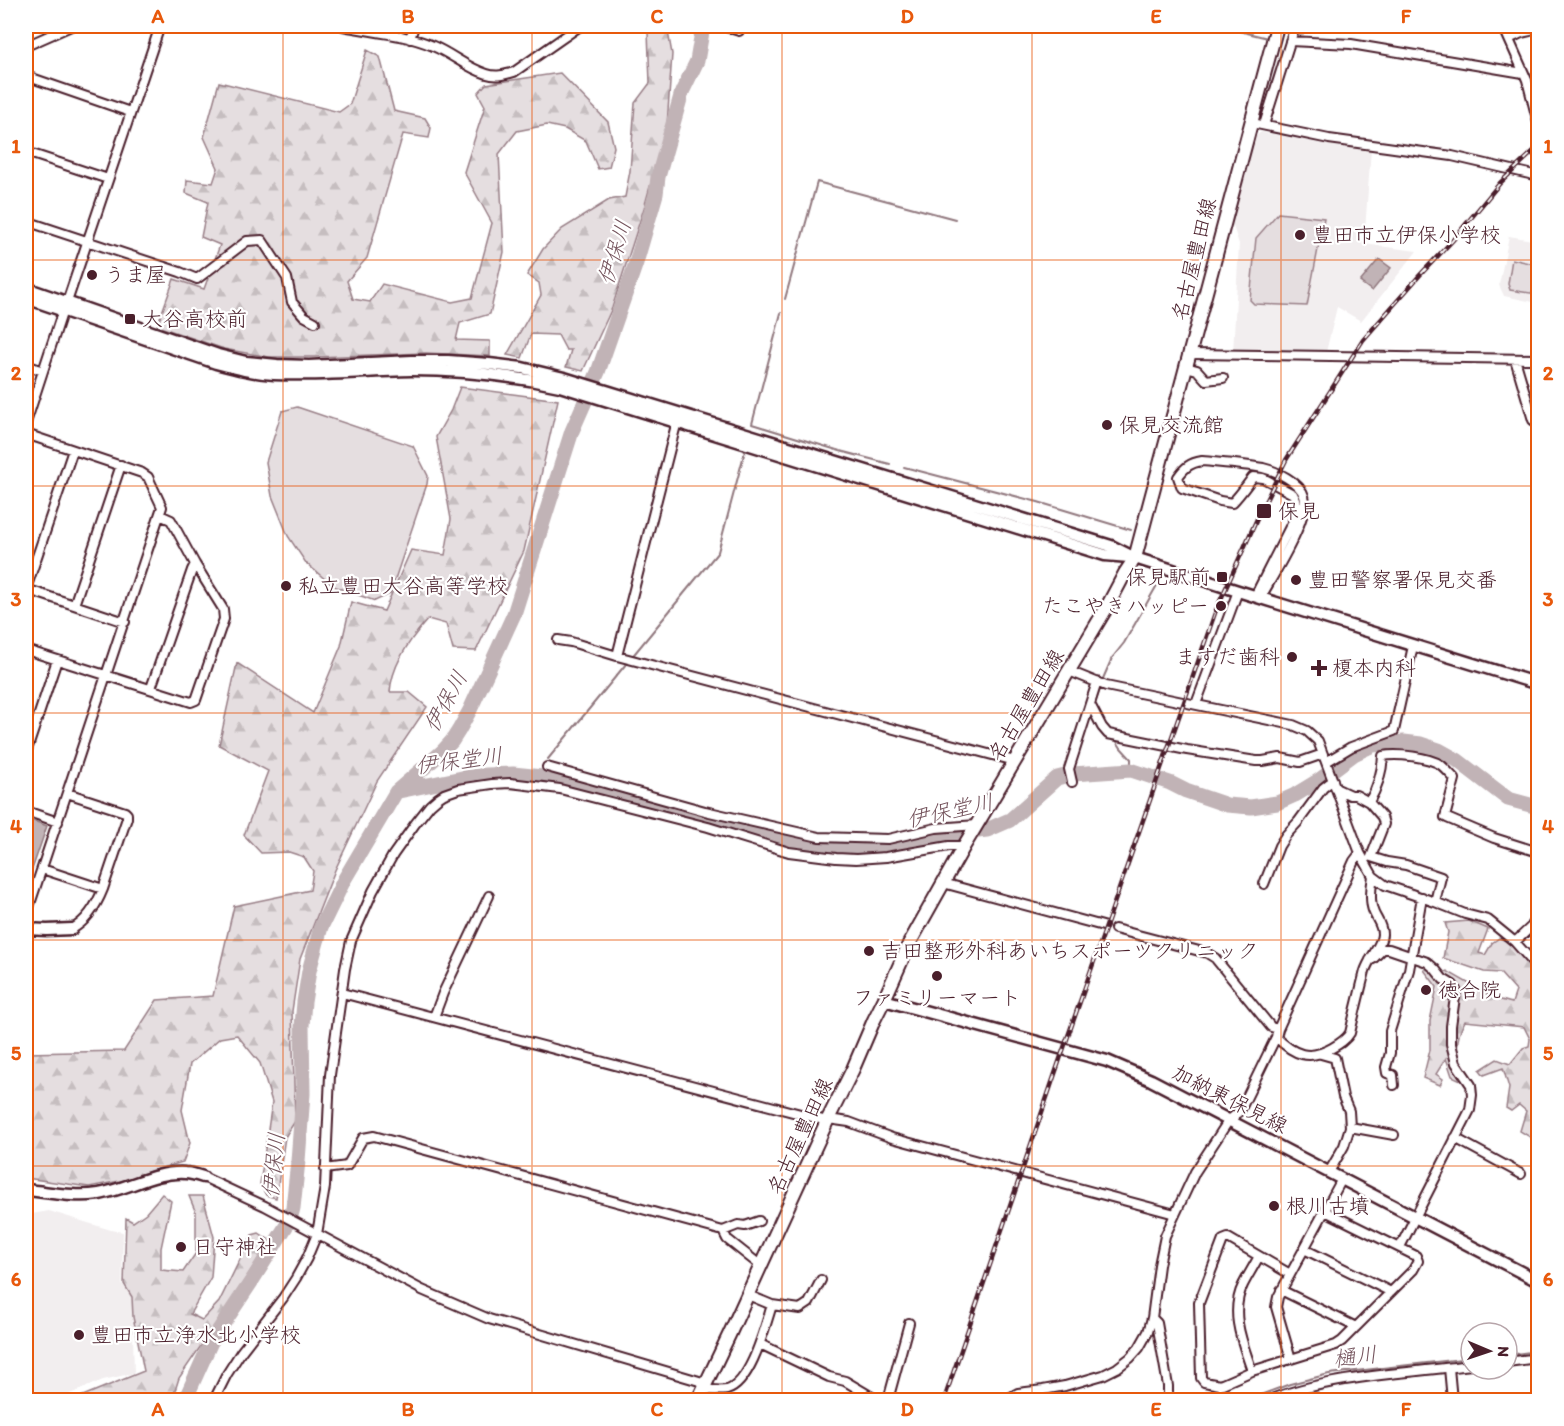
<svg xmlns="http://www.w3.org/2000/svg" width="1564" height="1426" font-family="Itim,'Klee One',sans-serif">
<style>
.built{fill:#f2eeef}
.forest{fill:url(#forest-firs);stroke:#987e86;stroke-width:1.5}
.park{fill:#e5dee0;stroke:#987e86;stroke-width:1.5}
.water{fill:#c1b3b6;stroke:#91787e;stroke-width:1.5}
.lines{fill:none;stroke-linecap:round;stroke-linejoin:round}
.stream{stroke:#91787e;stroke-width:2}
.river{stroke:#c1b3b6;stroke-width:15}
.street-casing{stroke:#4a1f2b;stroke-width:12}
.secondary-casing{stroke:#4a1f2b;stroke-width:15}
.primary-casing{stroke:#4a1f2b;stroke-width:16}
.street{stroke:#fff;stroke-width:8}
.secondary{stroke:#fff;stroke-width:10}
.primary{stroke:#fff;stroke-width:12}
.rail-casing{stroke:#4a1f2b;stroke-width:4.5}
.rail{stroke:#fff;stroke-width:2;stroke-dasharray:7;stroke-linecap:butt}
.grid{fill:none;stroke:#e8590c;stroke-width:1.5;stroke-opacity:0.55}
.poi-dot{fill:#4a1f2b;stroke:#fff;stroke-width:2}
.labels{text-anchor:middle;stroke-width:4.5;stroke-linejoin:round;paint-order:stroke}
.poi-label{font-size:21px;fill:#4a1f2b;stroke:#fff;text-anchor:start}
.street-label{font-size:21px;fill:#4a1f2b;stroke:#fff}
.water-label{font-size:22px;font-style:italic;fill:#74535c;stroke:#fff}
.neatline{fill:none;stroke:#e8590c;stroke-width:2}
.grid-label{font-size:20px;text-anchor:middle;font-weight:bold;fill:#e8590c}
</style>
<defs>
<pattern id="forest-firs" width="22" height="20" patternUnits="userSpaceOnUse" patternTransform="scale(1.5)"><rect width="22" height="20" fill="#e5dee0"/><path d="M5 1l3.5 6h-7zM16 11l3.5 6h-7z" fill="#c6bec0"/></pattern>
</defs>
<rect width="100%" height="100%" fill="#fff"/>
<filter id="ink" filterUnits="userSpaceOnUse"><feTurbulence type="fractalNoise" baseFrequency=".0167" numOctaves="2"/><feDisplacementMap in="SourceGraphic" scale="12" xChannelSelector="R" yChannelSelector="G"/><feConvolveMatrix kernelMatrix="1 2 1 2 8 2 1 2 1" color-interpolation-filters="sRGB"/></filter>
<g filter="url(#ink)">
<path class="built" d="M1261,132L1341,147L1371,149L1364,244L1417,251L1361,321L1337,307L1326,352L1233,353L1239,244L1233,226L1228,225L1255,137Z
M1509,236L1538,241V303L1504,296L1499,285Z
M49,1211L111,1230L123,1232L122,1284L132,1297L134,1373L103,1380L56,1400H26V1215Z"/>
<path class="forest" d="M644,26H667L672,54L667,125L644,208L612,308L583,371L566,367L571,350H566L558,335L531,334L522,358L507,355L541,295L539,283L527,275L543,249L562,229L609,200L625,197L630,171L635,103L650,83L648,32Z
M367,50L380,57L394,111L425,118L431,128L429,138L403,134L367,258L347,281L353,299L370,302L382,284L452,302L472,298L492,223L464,172L485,106L478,93L486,84L560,73L608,122L614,147L609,167L598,169L586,141L565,129L547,125L517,131L499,154L504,252L490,314L460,323L456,340L490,341V356L426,353L315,357H269L224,349L157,326L174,279L204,289L220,245L201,237L208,202L186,193L187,180L213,183L218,168L204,137L219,82L339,112L350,104Z
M460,387L558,400L524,551L476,651L453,650L446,624L428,619C410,639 392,664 390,692H409L427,707L377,781L335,870L300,959L292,1011L295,1121L285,1137L276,1198L266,1195L260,1184L272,1102L260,1063L237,1035L220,1038L190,1064L182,1110L190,1143L183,1162L151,1171L130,1179L89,1187L26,1178V1053L124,1051L157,1000L213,996L234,906L310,890L313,871L304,857L289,852L261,853L244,835L268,771L219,745L237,663L313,713L341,646L351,602L384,611L411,550L445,555L451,519L436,437L451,410Z
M1469,921L1488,929L1479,953L1485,955L1492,943L1499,938L1509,942L1535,972L1538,979V1142L1520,1131L1526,1111L1519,1105L1511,1111L1506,1108L1509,1088L1503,1068L1484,1075L1480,1070L1497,1059L1510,1064L1523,1048L1529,1046L1530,1039L1524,1027L1465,1021C1452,1045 1458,1058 1465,1082L1452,1076L1446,1058L1436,1074L1443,1079L1440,1085L1423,1078L1430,1050V1021L1437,987L1424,970L1427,966L1437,975L1447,971L1494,998L1512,1003L1516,991L1500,973L1484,972L1443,958L1448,932L1445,923Z
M162,1194L171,1201L161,1248V1270L183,1272L196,1253V1213L189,1196H203L214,1237L211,1277L190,1314L202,1320L219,1302L252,1235L259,1233L268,1239L261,1255L222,1315L179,1378L172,1400H73L144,1371L133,1317L132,1297L124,1284L126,1218L133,1222L146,1213Z"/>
<path class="park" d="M1278,213L1324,218L1307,306L1254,304L1250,300L1256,238Z
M1512,259L1538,265L1537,294L1510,290L1508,284Z
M297,407L413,446L428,476L427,484L390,594L375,601L333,586L306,563L288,536L272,496L266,462L282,411Z"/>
<path class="water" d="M1379,259L1391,268L1372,291L1360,282Z
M26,818L47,826L26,887Z"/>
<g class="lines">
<path class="stream" d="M1218,26L1268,38
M785,299L817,182L955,219
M781,313L752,424L840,451L890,464
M904,467L1038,502L1131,530
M1102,681L1112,658L1124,643L1160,580
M1096,710L1095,704L1101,686
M1114,737L1121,748L1131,759V770
M548,759L718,552L746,447
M1507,1355L1538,1351
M1247,1400L1290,1384L1329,1374L1471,1358"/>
<path class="river" d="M399,791L462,778L487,775L513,774L542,777L654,803L798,842L826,848L865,850L912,843L928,840L942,835L987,830L1010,820L1057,778L1073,774L1131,770L1170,783L1186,791L1227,805L1251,807L1277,803L1295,795L1318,781L1354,754L1373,745L1404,742L1421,744L1439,750L1457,760L1508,799L1538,807
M185,1400L211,1342L253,1279L290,1220L293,1208L298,1161L303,1094L302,1026L304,1002L309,971L321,927L344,880L396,792L442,752L452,741L459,730L470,710L514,614L572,431L598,372L636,263L656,194L658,177L682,92L697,61L702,32L705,26"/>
<g class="street-casing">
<path id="street" d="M343,26C372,32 405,34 433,46C452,54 467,68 487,74C496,77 504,75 514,72L580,26
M723,26L739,31
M1503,26L1527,80L1538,123
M410,39L414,26
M1509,39C1513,37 1517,35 1522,33C1529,31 1532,32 1537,26
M1290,41L1351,44L1523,73
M26,46L71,26
M26,76L130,112
M1252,123L1329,139L1452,156L1538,176
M1264,125L1295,26
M26,152L108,179
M26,221L180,272L197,279L247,241L262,240L287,278L292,302L304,316L315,322
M67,302L160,26
M1190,354L1538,359
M1515,359L1533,420L1538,424
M26,365L43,371
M1186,367L1197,370L1206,380L1223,378
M26,423L63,310
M26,434L142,473L148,477L162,507L26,916
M26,589L73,450
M26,589L125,622
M1255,596L1294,519L1298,509L1296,500L1293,494L1263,478L1253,477C1246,486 1240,495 1232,503L1220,501L1182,488L1178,477C1185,467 1190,463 1202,461C1222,463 1243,464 1263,468C1276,471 1300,482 1304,496C1311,516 1272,577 1261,597
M74,605L121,465
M558,640L571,642L617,656L1015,761
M26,650L191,702L196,700L224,619L223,609L195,564L171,520L160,515
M617,656L677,421
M1069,671L1106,686L1293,725L1307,731L1318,741L1360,853L1373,876L1385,885L1435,902L1465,914L1488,920L1515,942L1538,968
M151,688L192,570L195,564
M1090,704L1102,727L1108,734L1187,750L1256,761H1263L1280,758L1300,762L1323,754
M1196,704L1238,591
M26,753L57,660
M1326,762L1351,747L1394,731L1413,646
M547,767L705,811L819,837L888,839L936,828L977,825
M1072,782L1069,769L1097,682
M1337,789L1350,795H1356L1369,802L1382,817L1384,824L1371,857L1387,862L1406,865L1441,877L1435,902
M1369,802C1378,787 1382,773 1383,756C1397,753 1429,757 1441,765C1446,769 1451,775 1455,779L1445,817L1447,818L1494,838L1538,852
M26,811L58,822
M42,869L103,889L127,818V814L125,812L67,793
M943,883L1103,926
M1264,884L1279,846L1286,835L1298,822L1323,788L1333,780
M72,929C87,921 97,904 103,889
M1115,929L1207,953L1215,958L1271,1027L1278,1029
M1515,942L1532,926L1538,914
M1370,960L1373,959L1383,949H1389L1427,962L1435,969L1443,979L1453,985L1456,990L1451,1026V1044L1456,1063L1471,1085L1472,1095L1470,1110L1400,1247
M342,993L827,1121
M434,1017L443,993L489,896
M1276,1037C1294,1055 1309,1061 1332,1048C1339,1044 1346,1040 1350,1033C1351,1029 1352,1024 1353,1020C1357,1003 1361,987 1365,971C1369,958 1382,945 1382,934C1382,925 1377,920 1374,913C1369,902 1371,887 1373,876
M1321,1054L1335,1058L1343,1097L1349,1111L1350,1127L1344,1146L1329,1172
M1394,1085L1393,1075L1387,1073L1386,1067L1390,1053V1031L1409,970L1422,897
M828,1119L849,1122L892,1138L1175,1214
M1350,1127L1394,1135
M1455,1138L1521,1174
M325,1169L347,1166L363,1138L374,1136L723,1231L727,1239L761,1266
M203,1177L265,1206L422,1290L489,1319L706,1383
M723,1231L738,1225L745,1226L759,1221
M1304,1249L1391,1292
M1290,1274L1228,1238L1223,1240L1199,1303L1201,1378L1204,1382L1220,1385L1252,1371L1336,1345L1342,1341L1413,1270L1418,1261L1416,1256L1325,1211
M1281,1290L1356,1327
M772,1305L800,1309L809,1303L821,1280
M1152,1318L1157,1323L1168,1386V1400
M760,1344L829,1377L845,1381L877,1400
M1291,1359L1276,1307L1278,1297L1342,1179
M1507,1362L1538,1358
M1449,1368L1452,1400
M1252,1371C1243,1344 1229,1313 1243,1285C1248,1275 1254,1266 1259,1256
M704,1389C710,1390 720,1391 727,1390C751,1383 765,1327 772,1305L748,1295
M214,1400L227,1374L241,1352L283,1298L296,1278L307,1258L317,1234L325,1187L330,1075L345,969L351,941L373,891L393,855L415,824L430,805L438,798L444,794L458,789L492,784L510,783L560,789L708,827L789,852L836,858L856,859L886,857L949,846H964
M888,1400L909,1323
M1006,1400L1018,1393L1043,1390L1065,1386L1103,1375L1117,1368L1130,1358L1139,1348L1148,1332L1152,1318L1159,1265L1165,1236L1195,1172L1229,1120L1240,1111L1276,1037L1278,1029L1354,861L1360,853
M1269,1400C1328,1376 1408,1373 1471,1365"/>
</g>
<g class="secondary-casing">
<path id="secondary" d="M26,288L218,355L246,362L277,365L309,366L412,361H448L489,364L522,368L564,378L1111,546L1135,558L1238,591L1538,684
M26,298L216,363C235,368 254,373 274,374C319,376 365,371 411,370C461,370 510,375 560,386L1105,555L1129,557
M26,929L47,930L72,929
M884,1000L1107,1061L1151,1080L1538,1281
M26,1190C50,1192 74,1198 99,1194C128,1189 155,1171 185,1173C191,1173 197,1175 203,1177"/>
</g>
<g class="primary-casing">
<path id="primary" d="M698,1400L730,1333L828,1119L853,1069L874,1020L884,1000L909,944L964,846L1107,607L1125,573L1135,558L1277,26"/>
</g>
<use href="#street" class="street"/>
<use href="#secondary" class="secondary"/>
<use href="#primary" class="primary"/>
<g class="rail-casing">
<path id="rail" d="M944,1400L1059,1062L1216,610L1261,510L1286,460L1363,340L1420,275L1452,241L1500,183L1538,147"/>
</g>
<use href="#rail" class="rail"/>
</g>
</g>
<path class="grid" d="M283,26V1400M532,26V1400M782,26V1400M1032,26V1400M1281,26V1400M26,260H1538M26,486H1538M26,713H1538M26,940H1538M26,1166H1538"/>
<g class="poi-dot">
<circle cx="1300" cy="235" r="6"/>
<circle cx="92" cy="275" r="6"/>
<rect x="124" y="313" width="12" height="12" rx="3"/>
<circle cx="1107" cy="425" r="6"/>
<rect x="1256" y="503" width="16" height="16" rx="3"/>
<rect x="1216" y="571" width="12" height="12" rx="3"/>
<circle cx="1296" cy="580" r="6"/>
<circle cx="286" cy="586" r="6"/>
<circle cx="1221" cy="606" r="6"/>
<circle cx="1292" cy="657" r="6"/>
<path d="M1316 659h6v6h6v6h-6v6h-6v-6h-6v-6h6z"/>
<circle cx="869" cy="951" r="6"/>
<circle cx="937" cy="976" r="6"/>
<circle cx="1426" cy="990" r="6"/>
<circle cx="1274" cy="1206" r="6"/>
<circle cx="181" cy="1247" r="6"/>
<circle cx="79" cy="1335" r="6"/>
</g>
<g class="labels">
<g class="poi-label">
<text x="1312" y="242">豊田市立伊保小学校</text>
<text x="104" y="282">うま屋</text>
<text x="142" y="326">大谷高校前</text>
<text x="1119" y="432">保見交流館</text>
<text x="1278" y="518">保見</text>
<text x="1210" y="584" text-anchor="end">保見駅前</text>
<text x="1308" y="587">豊田警察署保見交番</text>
<text x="298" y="593">私立豊田大谷高等学校</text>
<text x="1209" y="613" text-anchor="end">たこやきハッピー</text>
<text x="1280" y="664" text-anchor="end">ますだ歯科</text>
<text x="1332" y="675">榎本内科</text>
<text x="881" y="958">吉田整形外科あいちスポーツクリニック</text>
<text x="1438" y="997">徳合院</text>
<text x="937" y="1005" text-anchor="middle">ファミリーマート</text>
<text x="1286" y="1213">根川古墳</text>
<text x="193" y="1254">日守神社</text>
<text x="91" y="1342">豊田市立浄水北小学校</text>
</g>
<g class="street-label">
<text transform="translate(1194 259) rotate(-76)" y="7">名古屋豊田線</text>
<text transform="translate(1026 705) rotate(-59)" y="7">名古屋豊田線</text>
<text transform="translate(1230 1099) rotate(27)" y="7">加納東保見線</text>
<text transform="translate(800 1136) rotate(-65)" y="7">名古屋豊田線</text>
</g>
<g class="water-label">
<text transform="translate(614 252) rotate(-73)" y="8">伊保川</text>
<text transform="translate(445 701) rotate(-61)" y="8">伊保川</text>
<text transform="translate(459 760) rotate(-7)" y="8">伊保堂川</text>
<text transform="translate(950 810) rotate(-12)" y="8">伊保堂川</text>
<text transform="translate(273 1165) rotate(-84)" y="8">伊保川</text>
<text transform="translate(1355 1356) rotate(-7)" y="8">樋川</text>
</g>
</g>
<rect width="1564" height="1426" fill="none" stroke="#fff" stroke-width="66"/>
<g transform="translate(1489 1351) rotate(92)"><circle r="28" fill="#ffffff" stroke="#b7a5aa" stroke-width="1.5"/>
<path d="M0-4.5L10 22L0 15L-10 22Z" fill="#4a1f2b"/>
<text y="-9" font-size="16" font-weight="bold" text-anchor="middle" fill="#4a1f2b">N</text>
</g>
<rect x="33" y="33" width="1498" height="1360" class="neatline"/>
<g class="grid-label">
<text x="158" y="23">A</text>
<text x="408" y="23">B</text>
<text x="657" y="23">C</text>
<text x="907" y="23">D</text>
<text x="1156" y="23">E</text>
<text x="1406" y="23">F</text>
<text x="16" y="153">1</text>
<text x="1548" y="153">1</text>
<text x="16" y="380">2</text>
<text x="1548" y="380">2</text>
<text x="16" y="606">3</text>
<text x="1548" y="606">3</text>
<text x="16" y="833">4</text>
<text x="1548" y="833">4</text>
<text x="16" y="1060">5</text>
<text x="1548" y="1060">5</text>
<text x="16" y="1286">6</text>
<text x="1548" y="1286">6</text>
<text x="158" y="1416">A</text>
<text x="408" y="1416">B</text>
<text x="657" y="1416">C</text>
<text x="907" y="1416">D</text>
<text x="1156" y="1416">E</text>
<text x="1406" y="1416">F</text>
</g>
</svg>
